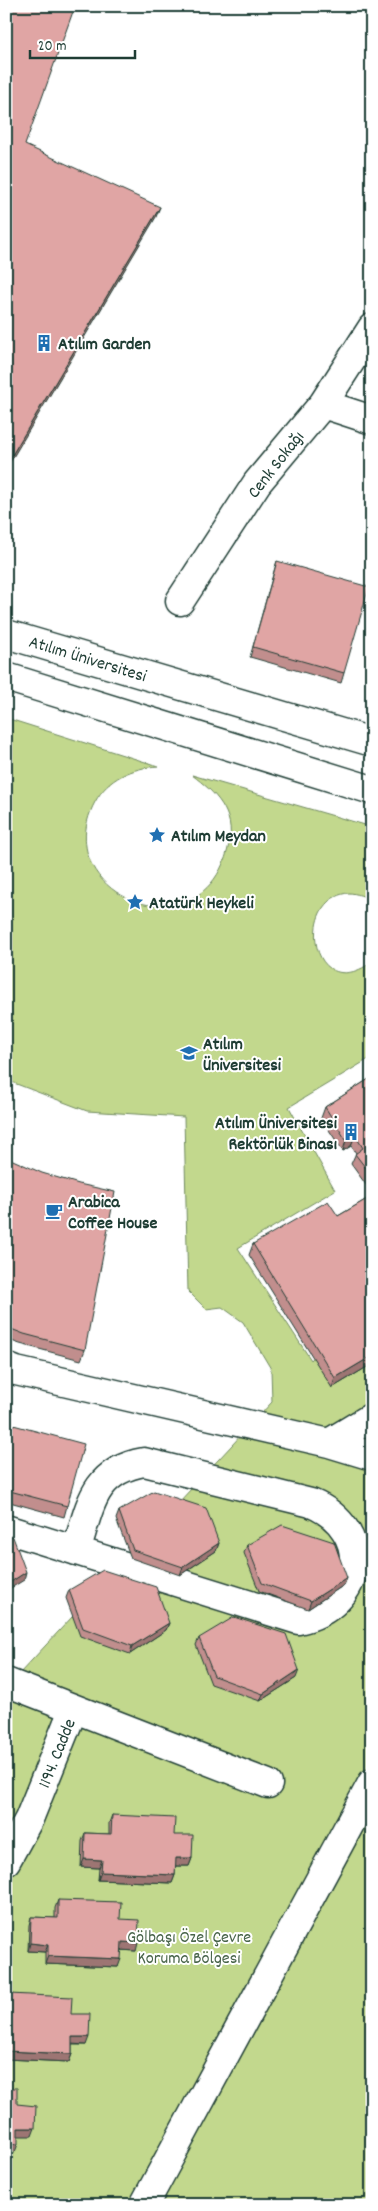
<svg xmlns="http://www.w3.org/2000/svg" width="378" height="2211" font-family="Dekko,sans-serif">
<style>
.green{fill:#c2d88d;stroke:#708a60}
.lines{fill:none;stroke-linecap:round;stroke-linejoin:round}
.minor-casing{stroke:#1f3d34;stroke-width:31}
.minor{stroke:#fff;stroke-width:28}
.wall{fill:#c18e8d;stroke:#1f3d34}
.shaded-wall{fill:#9d7473;stroke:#1f3d34}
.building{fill:#e0a5a4;stroke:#1f3d34}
.labels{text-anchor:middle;stroke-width:4;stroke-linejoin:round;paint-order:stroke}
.poi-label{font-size:18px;font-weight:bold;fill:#1f3d34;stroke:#fff;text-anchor:start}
.street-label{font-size:18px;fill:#1f3d34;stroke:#fff}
.park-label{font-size:18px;fill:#48644a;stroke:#fff}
</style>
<rect width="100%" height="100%" fill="#fff"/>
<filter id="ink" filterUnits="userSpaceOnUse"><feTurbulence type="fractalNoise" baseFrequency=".02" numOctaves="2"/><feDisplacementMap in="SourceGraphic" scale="10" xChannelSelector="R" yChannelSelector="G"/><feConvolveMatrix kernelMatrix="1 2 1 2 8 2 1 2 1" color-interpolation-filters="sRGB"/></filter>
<g filter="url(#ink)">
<path class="green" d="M6,718L158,766C132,768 108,778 95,802C45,895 205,959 229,844C236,813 215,792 192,775L372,827V899C365,897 356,893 349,893C294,897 310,1007 372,962V1057L289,1107L335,1190L238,1248L311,1360L372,1295V2205H6V1688L272,1402L271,1369L243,1322L222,1307L206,1309L188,1291L184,1117L87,1111L6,1080Z"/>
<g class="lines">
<g class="minor-casing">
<path id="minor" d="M323,404L372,420
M180,601L257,483L323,404L372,328
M6,634L372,742
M6,677L372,790
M6,1367L16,1371L329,1443L372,1456
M329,1443L372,1417
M6,1529L298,1620C364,1606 376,1530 311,1503L144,1462C92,1471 90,1508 76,1551
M6,1682L268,1784
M6,1861L29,1819L73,1710
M144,2205L372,1783"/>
</g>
<use href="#minor" class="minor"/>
</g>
<path class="wall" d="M362,6H372V34H370L372,11Z
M277,561L344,673L341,683L250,657L274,571Z
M372,1077V1193L351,1164L356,1153L351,1146L343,1151L321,1118L325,1107Z
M6,1157L85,1350L81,1360L20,1344L6,1339Z
M372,1196V1364L332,1388L249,1255L253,1244L338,1216Z
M6,1423L67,1506L64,1517L6,1501Z
M119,1511L219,1543L216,1551L180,1575L131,1558L116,1519Z
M247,1545L347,1578L344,1585L308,1609L259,1591L244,1553Z
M69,1590L169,1623L166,1630L130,1654L80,1636L66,1598Z
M199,1638L296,1678L260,1701L211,1684L196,1645Z
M112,1815L174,1835L192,1858L189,1866H175V1875L172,1883L98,1880L99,1868L81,1867L82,1841L85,1833L109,1834V1823Z
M58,1900L120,1919L136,1951L122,1950L118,1967L45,1964V1952L28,1951L29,1925L31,1917L55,1918V1908Z
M9,1994L71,2014L86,2045H72V2054L69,2062L6,2059V2003Z"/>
<path class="shaded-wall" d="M160,207L156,217L6,469V465Z
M355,1135L351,1146L343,1151L346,1140Z
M372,1356V1364L332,1388L335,1378Z
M219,1543L216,1551L180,1575L183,1567Z
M26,1572L24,1580L6,1591V1585Z
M347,1578L344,1585L308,1609L311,1601Z
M169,1623L166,1630L130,1654L132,1646Z
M299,1670L296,1678L260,1701L263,1694Z
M176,1858H192L189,1866H173Z
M84,1859L102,1860L99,1868L81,1867Z
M101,1872L175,1875L172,1883L98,1880Z
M122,1942L138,1943L136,1951L119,1950Z
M30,1943L48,1945L45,1952L28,1951Z
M48,1956L121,1959L118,1967L45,1964Z
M72,2037H89L86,2045L70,2044Z
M6,2051L72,2054L69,2062L6,2059Z
M18,2128H35L32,2136H15Z
M6,2144H18L15,2152H6Z"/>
<path class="building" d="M6,6H75L25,145L160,207L6,465Z
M277,561L369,587L344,673L253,647Z
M372,1077V1176L355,1154L363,1148L355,1135L346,1140L325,1107Z
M6,1157L42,1173L79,1184L115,1192L85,1350L24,1334L6,1327Z
M372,1196V1356L335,1378L253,1244L328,1201L338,1216Z
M6,1423L84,1444L67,1506L6,1490Z
M154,1491L206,1508L219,1543L183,1567L133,1550L119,1511Z
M282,1525L334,1542L347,1578L311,1601L262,1583L247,1545Z
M6,1534L13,1537L26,1572L6,1585Z
M103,1570L156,1587L169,1623L132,1646L83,1628L69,1590Z
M234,1617L286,1634L299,1670L263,1694L214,1676L199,1638Z
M112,1815L175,1818L174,1835H193L192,1858H176L175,1875L101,1872L102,1860L84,1859L85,1833L111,1834Z
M58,1900L121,1902L120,1919L139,1920L138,1943L122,1942L121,1959L48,1956V1945L30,1943L31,1917L58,1918Z
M9,1994L72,1997L71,2014H90L89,2037H72V2054L6,2051V2012H8Z
M6,2088H17V2104L36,2106L35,2128H18V2144H6Z"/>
</g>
<defs>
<g id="building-bare" transform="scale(1.35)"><path d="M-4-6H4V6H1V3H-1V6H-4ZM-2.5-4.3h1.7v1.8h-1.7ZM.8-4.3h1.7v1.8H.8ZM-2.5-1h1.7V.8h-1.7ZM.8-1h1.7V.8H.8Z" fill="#1f6fb2" stroke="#fff" stroke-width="2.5" paint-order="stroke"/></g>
<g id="sight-bare" transform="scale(1.35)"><path d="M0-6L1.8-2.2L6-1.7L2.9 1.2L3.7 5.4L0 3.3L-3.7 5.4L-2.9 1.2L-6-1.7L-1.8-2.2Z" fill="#1f6fb2" stroke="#fff" stroke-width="2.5" paint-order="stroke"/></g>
<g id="university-bare" transform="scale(1.35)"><path d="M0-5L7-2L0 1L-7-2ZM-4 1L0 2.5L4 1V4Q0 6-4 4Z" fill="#1f6fb2" stroke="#fff" stroke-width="2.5" paint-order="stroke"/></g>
<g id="cafe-bare" transform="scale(1.35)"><path d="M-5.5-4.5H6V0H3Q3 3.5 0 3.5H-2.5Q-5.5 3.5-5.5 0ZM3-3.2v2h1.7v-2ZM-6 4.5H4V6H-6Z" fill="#1f6fb2" stroke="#fff" stroke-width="2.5" paint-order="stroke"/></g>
</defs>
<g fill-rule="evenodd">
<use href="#building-bare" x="44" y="343"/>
<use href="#sight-bare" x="157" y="835"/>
<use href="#sight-bare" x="135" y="902"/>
<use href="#university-bare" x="189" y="1053"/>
<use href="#building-bare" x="351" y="1132"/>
<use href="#cafe-bare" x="54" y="1211"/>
</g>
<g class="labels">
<g class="poi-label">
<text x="58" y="349">Atılım Garden</text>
<text x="171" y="841">Atılım Meydan</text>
<text x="149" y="908">Atatürk Heykeli</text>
<text x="203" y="1049">Atılım<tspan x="203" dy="21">Üniversitesi</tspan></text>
<text x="337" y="1128" text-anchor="end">Atılım Üniversitesi<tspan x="337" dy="21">Rektörlük Binası</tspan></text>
<text x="68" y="1207">Arabica<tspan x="68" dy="21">Coffee House</tspan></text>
</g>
<g class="street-label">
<text transform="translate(275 464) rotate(-52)" y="6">Cenk Sokağı</text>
<text transform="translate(88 658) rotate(17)" y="6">Atılım Üniversitesi</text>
<text transform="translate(56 1753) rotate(-68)" y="6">1194. Cadde</text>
</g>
<g class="park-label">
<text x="189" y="1942">Gölbaşı Özel Çevre<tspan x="189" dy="21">Koruma Bölgesi</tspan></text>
</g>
</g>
<rect width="378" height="2211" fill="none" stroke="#fff" stroke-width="25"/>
<rect x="12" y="12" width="353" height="2186" fill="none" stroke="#1f3d34" stroke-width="2" filter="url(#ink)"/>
<path d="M30 50v8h105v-8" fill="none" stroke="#1f3d34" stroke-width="2.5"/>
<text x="38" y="50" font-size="15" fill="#1f3d34" stroke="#ffffff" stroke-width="4" paint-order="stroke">20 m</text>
</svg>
